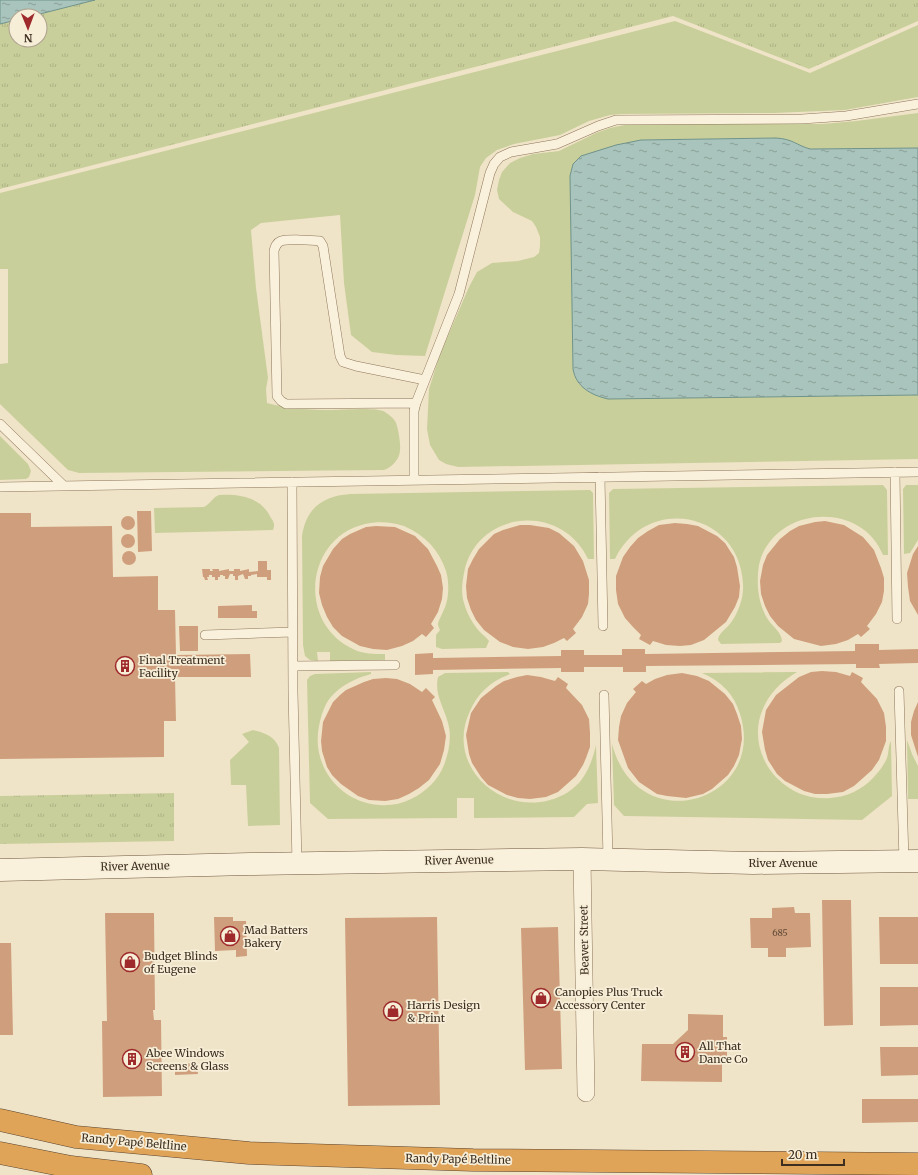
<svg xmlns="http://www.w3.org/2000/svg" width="918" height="1175" font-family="Merriweather,serif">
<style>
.grass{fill:#c9cf9b}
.park{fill:url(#park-tufts)}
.water{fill:url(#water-ripples);stroke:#6f938a}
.building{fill:#cf9f7d}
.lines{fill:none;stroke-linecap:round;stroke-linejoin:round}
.lane-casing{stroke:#8d765c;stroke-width:10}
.street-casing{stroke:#8d765c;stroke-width:18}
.secondary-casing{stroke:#6f573f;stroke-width:23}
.highway-casing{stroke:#5b4430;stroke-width:23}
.lane{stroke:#faf1dc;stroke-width:9}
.street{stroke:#faf1dc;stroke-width:17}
.secondary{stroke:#faf1dc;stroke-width:22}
.highway{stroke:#e0a458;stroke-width:22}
.labels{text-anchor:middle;stroke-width:3.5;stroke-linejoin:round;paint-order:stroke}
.number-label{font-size:9px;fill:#624a37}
.poi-label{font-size:11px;fill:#3d2e20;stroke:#f7eed8;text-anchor:start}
.street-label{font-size:11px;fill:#3d2e20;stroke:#f7eed8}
</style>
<defs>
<pattern id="park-tufts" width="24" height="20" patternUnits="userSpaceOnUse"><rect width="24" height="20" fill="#c9cf9b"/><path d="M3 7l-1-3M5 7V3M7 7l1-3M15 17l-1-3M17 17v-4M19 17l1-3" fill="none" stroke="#aeb285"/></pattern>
<pattern id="water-ripples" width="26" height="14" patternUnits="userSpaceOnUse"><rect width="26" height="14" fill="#a9c4bc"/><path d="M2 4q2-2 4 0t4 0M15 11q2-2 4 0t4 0" fill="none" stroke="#8ba098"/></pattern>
</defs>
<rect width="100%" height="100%" fill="#f0e4c8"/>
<path class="grass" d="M675,21L810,73L918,25V97L845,110L774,113L623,114L610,115L589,121L560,135L514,144L497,150L486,158L480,167L475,195L425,356L396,355L372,352L351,335L344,283L340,215L261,223L251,230L256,288L268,378L266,389L267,403C288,409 311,410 333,410C345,410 376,407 385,412C388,414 395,419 396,423C398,427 401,445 400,450C400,459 392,467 384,470L79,473L68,470L0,404V364L8,363V269H0V193Z
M918,113V148L810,149L801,147L794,142L776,138L641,140L578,383C588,391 596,396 608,399L918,395V459L458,467L446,464L439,460L430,445L427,429L429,389L440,354L469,287L477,272L492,263L518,261L534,257L539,253L540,246V237L536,227L532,221L513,212L499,199L497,190L499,180L502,172L510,163L520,158L533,154L559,151L596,133L610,128L624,125L656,124H822L856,121Z
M0,436L28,464L31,471L29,477L26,479L0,480Z
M883,485L887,490L888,555H883C861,499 772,506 759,565C756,584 758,605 769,621C774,628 781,632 782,641L780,643L721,644L718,640C718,633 728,628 732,621C739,611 744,596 743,584C740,512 647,493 615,559H610L609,493L613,489Z
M906,485H918V540L910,553L904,554L903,489Z
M590,490L593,493L594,559H588C561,502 476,510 464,573C462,583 461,594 464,603C467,614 473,624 480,632C483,635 487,638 489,641L486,648L442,649L436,647V635L440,630C439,628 438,626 438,624C438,621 445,609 446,604C449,595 449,581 446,571C439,550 425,535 404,526C392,522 378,521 365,524C305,538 297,623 353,649C363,654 374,654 385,654V660L330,661V652H317L318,661L310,660L305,656L303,645L302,536C306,508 323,496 350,494Z
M219,495C240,494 261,497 271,518C274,522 275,525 273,530L155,533L154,508L204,507C210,504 213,497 219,495Z
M371,672V674C356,678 341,685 330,698C324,706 321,716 319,726C311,765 339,802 379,805C390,806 401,804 411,799C426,792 438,780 444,765C449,752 452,737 448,723C444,707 434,694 438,677L445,673L508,672L510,674L508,675C490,682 478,693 470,711C445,763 497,815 550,800C562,797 575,789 582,779C590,768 593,757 596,745L598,803L587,804L574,817L474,818V798H457V818L328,819L310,803L307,680L310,676L315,674Z
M797,672C778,683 764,699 759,721C751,763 788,802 830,798C846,797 862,790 873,778C878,773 884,765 887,758C889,752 888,746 891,741L892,796L862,820L624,816L614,805L612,744C638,842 768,801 740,714C734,694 721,681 702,673Z
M253,730C264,733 275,736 279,748L280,825L248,826L246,785H231L230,760L249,742L242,734Z
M907,740L912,754L918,766V799H908Z"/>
<path class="park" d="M95,0H918V21L809,69L673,16L0,189V24L16,20V40H40V16H32Z
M174,793V841L0,844V796Z"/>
<path class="water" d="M0,0H95L32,16H16V20L0,24Z
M776,138C793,139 796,145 810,149L918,148V395L608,399C591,395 576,387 573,369L570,176L573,164L581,156L616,145L641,140Z"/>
<path class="building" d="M137,511H151L152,551L138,552Z
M0,513H31V527L112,526L113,577L158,576V610H175L176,655L250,654L251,677H175L176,721H164V757L0,759Z
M121 523a7 7 0 1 1 14 0a7 7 0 1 1-14 0Z
M825,521L844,525L863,537L869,544L874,550L881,568L884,578V591L882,602L876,614L867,626L870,629L861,637L858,634L848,640L836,644L821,646L794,639L778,626L770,616L765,606L761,594L760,581L763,565L767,555L780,539L790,531L799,526L815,522Z
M675,523L687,524L698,526L717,536L725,543L734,557L737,567L740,586L739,597L735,607L726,622L704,640L691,645L680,646L666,645L653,641L650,645L639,639L641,635L633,627L625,618L618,604L616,590V576L623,557L630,547L638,538L648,531L659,525Z
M520,525H530L549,528L559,533L574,546L583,561L589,580V594L588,604L582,617L573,629L576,633L567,641L564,638L554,643L543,647L528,649L513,647L500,642L484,630L476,620L471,610L467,598L466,586L468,569L473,559L479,549L494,534L503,530Z
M376,526L395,527L415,536L428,549L437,566L441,575L443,588L442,599L438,612L431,624L434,628L426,637L422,634L413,641L402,646L387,650L373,649L360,646L342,636L333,627L327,617L322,605L319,593L320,577L323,566L333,549L342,539L350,534L366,527Z
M121 541a7 7 0 1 1 14 0a7 7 0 1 1-14 0Z
M918,546V615L910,601L908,587L907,573L913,554Z
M122 558a7 7 0 1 1 14 0a7 7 0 1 1-14 0Z
M258,561H267V570H271V580H267V577H257V574L251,575V576H248V579H245L243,574L238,576V580H235V576H233V574H230L228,579H225V576H223V575H220V577H218V580H215V577H212V575H209V577H207L208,580H205L204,577H203L202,569H210V571H213L212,569H219V571L229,569V571H234V569H240V571L249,569V572L258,571Z
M252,605V611H257V618H218V606Z
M179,626H198V651H180Z
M855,644H879V650L918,649V663L879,664L880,668H856V664L646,666V672H623V667H584V672H561V668L433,670V674L415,675V654L433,653V658L561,656V650H584V655H622V649H645V654L855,651Z
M822,671L836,672L850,676L852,672L863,678L861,682L877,699L884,713L886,727V741L879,760L872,770L854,786L843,792L827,794H815L804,791L785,781L777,774L768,760L765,750L762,732L766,710L776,695L799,677L811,672Z
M682,673L697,676L709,681L725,694L733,704L737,714L741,726L742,739L739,755L734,766L728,775L712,789L703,794L686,798L667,796L657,794L639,782L628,768L618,740L619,727L621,716L627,703L636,692L633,689L642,681L646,684L655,679L667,675Z
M527,675L541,677L555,681L558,677L568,684L566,688L582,705L589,719L590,733V747L586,758L583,765L576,776L558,792L546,797L530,799L518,798L507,795L488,785L481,777L472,763L469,754L466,735L471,713L481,698L496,686L504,681L517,677Z
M386,678L397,679L410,684L422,692L426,688L435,697L432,700L442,721L446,736L444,750L440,764L429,780L419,788L409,794L398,799L385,801L369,800L358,796L341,784L332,775L327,767L322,751L321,741L323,722L333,702L340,695L346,690L364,682L373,679Z
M918,702V757L911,735V722L914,711Z
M822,900H851L853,1025L824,1026Z
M794,907L795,913H810L811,947L786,948V957H768V948H751L750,918H772V908Z
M105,913H154L155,1010H153L154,1020H161L162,1096L103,1097L102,1021H107Z
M214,917H233V921H246L247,956L236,957V950L215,951Z
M437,917L440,1105L348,1106L345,918Z
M879,917H918V964H880Z
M558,927L562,1069L525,1070L521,928Z
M0,943H11L13,1035H0Z
M880,987H918V1025L880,1026Z
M688,1014L723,1015V1037H727V1061H722V1082L641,1081L642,1044H673L688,1030Z
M880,1047H918V1075L881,1076Z
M197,1063L198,1074L175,1075V1064Z
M862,1099H918V1122L862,1123Z"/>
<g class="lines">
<g class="lane-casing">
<path id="lane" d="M416,403L286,404L281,401L277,396L274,251C275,247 276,243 281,241C288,239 312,240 320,241L323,246L340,356L343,362L356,366L425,380
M0,424L64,486
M895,472L897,619
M600,477L603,626
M414,480V411L416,403L459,294L490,173L494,164L500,157L511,152L557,144L598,126L616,120L802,119L846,116L918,104
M292,482L293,692L297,863
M0,487L918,472
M205,635L293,632
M293,666L395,665
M899,691L904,861
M604,695L608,859"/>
</g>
<g class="street-casing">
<path id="street" d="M582,859L586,1093"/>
</g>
<g class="secondary-casing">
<path id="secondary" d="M0,870L250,864L582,859L753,863L918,861"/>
</g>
<g class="highway-casing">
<path id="highway" d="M0,1120L76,1137L249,1153L473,1160L918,1164
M0,1153L71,1167L141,1175"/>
</g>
<use href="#lane" class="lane"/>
<use href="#street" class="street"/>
<use href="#secondary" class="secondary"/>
<use href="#highway" class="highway"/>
</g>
<defs>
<g id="building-ring" transform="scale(1)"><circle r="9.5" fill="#f7eed8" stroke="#9e2a2b" stroke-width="1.5"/><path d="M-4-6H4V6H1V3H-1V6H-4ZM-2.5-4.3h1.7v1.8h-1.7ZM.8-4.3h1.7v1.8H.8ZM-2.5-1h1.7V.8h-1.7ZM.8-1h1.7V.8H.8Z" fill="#9e2a2b"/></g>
<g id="shop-ring" transform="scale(1)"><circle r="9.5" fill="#f7eed8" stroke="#9e2a2b" stroke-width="1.5"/><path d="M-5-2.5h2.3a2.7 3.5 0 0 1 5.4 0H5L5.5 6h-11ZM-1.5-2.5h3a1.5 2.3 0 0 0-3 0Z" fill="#9e2a2b"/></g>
</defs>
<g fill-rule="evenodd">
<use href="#building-ring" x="125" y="666"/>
<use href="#shop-ring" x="230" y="936"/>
<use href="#shop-ring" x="130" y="962"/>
<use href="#shop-ring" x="541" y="998"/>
<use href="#shop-ring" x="393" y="1011"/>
<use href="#building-ring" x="685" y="1052"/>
<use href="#building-ring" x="132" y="1059"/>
</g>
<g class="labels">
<g class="number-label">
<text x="780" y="936">685</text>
</g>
<g class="poi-label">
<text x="139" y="664">Final Treatment<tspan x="139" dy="13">Facility</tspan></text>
<text x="244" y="934">Mad Batters<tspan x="244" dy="13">Bakery</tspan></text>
<text x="144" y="960">Budget Blinds<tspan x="144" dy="13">of Eugene</tspan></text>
<text x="555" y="996">Canopies Plus Truck<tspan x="555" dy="13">Accessory Center</tspan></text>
<text x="407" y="1009">Harris Design<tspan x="407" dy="13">&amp; Print</tspan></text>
<text x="699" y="1050">All That<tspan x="699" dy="13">Dance Co</tspan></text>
<text x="146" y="1057">Abee Windows<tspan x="146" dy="13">Screens &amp; Glass</tspan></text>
</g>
<g class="street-label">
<text transform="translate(459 860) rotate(-1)" y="4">River Avenue</text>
<text x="783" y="867">River Avenue</text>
<text transform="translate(135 866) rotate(-1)" y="4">River Avenue</text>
<text transform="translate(584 940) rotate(-91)" y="4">Beaver Street</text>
<text transform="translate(134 1142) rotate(5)" y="4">Randy Papé Beltline</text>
<text transform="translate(458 1159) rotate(1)" y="4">Randy Papé Beltline</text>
</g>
</g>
<g transform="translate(28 28) rotate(179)"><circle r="19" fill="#f7eed8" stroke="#ada18e"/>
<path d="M0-3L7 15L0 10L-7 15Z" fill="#9e2a2b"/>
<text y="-6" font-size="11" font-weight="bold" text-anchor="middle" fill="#3d2e20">N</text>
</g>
<path d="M782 1159v6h62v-6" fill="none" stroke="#3d2e20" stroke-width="2"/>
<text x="788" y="1159" font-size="12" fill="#3d2e20" stroke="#f7eed8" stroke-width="3" paint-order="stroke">20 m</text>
</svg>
